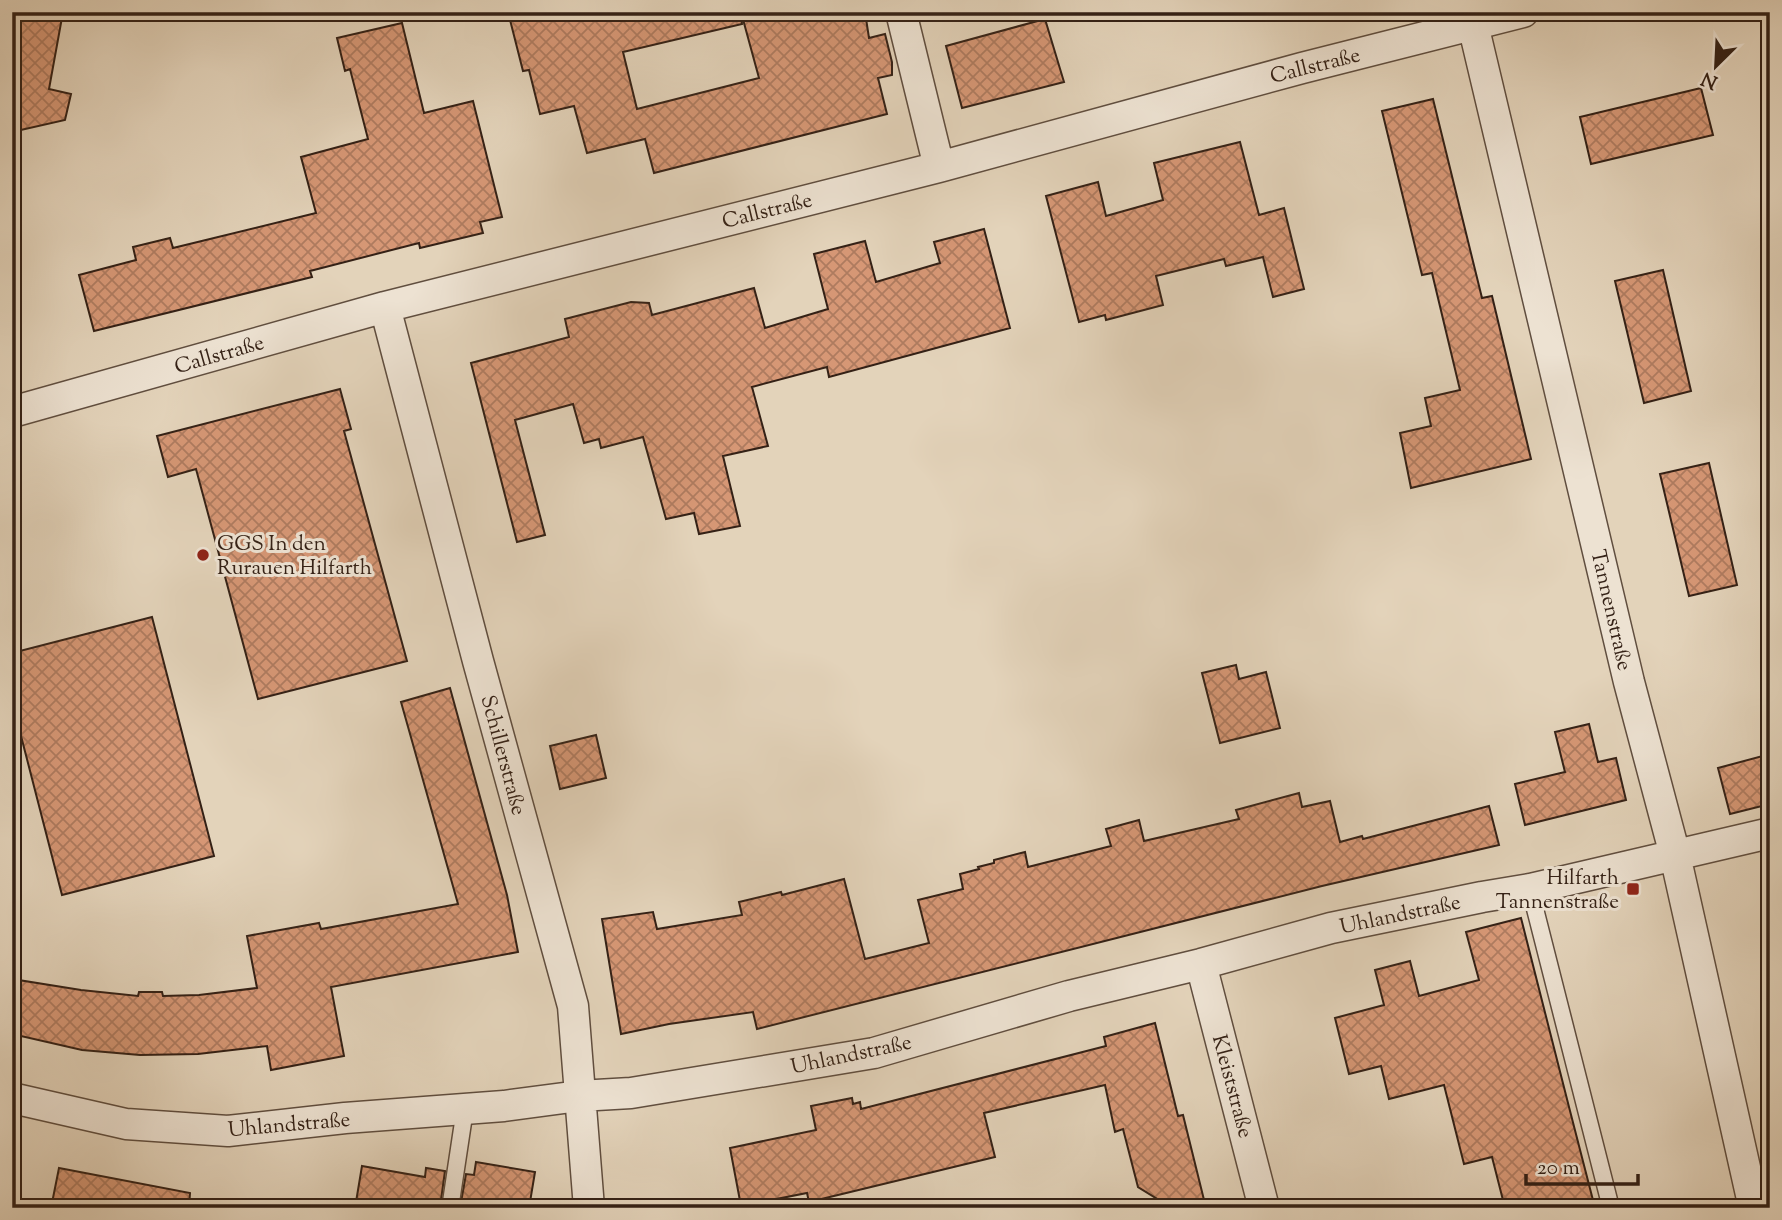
<svg xmlns="http://www.w3.org/2000/svg" width="1782" height="1220" font-family="'Sorts Mill Goudy',serif">
<style>
.building{fill:url(#building-cross-hatch);stroke:#342116;stroke-width:2}
.lines{fill:none;stroke-linecap:round;stroke-linejoin:round}
.service-casing{stroke:#604e3f;stroke-width:19}
.minor-casing{stroke:#604e3f;stroke-width:33}
.service{stroke:#ede2d2;stroke-width:16}
.minor{stroke:#ede2d2;stroke-width:30}
.poi-dot{fill:#8f2418;stroke:#ede2d2;stroke-width:2.5}
.labels{text-anchor:middle;stroke-width:6;stroke-linejoin:round;paint-order:stroke}
.street-label{font-size:21px;fill:#342116;stroke:#ede2d2}
.poi-label{font-size:21px;fill:#342116;stroke:#ede2d2;text-anchor:start}
</style>
<defs>
<pattern id="building-cross-hatch" width="8" height="8" patternUnits="userSpaceOnUse" patternTransform="scale(1.75)"><rect width="8" height="8" fill="#d69775"/><path d="M0 0l8 8M0 8l8-8" fill="none" stroke="#ae7b5f"/></pattern>
</defs>
<rect width="100%" height="100%" fill="#e3d3ba"/>
<filter id="stains"><feTurbulence type="fractalNoise" baseFrequency=".00286" numOctaves="4"/><feColorMatrix values="0 0 0 0 .2 0 0 0 0 .09 0 0 0 0 .02 0 0 0 .5 -.17"/></filter>
<radialGradient id="worn" r=".72"><stop offset=".6" stop-color="#630" stop-opacity="0"/><stop offset="1" stop-color="#630" stop-opacity=".3"/></radialGradient>
<path class="building" d="M12,12H63L49,89L71,94L65,120L12,132Z
M508,12H740L742,24L623,52L637,109L759,78L741,12H865L869,38L885,34L892,62V75L878,78L887,114L654,173L645,139L587,153L574,106L540,114L529,70L523,71Z
M1045,19L1064,82L962,108L946,46Z
M402,23L424,113L473,101L502,217L480,222L483,233L420,248L419,243L310,271L312,277L94,331L79,275L136,260L133,247L170,238L173,248L316,213L301,157L368,139L350,69L345,71L337,38Z
M1701,88L1713,135L1591,164L1580,117Z
M1433,99L1482,298L1492,296L1531,459L1411,488L1400,433L1431,426L1425,398L1460,390L1432,273L1422,275L1382,111Z
M1240,142L1259,215L1284,208L1304,289L1273,297L1263,257L1226,266L1224,259L1156,276L1163,305L1106,320L1105,315L1079,322L1046,196L1098,182L1106,216L1163,200L1154,163Z
M984,229L1010,328L829,377L827,367L752,387L768,446L723,456L740,526L699,534L694,513L666,519L643,437L601,448L599,439L584,443L573,404L515,420L545,535L517,542L471,363L569,337L565,319L631,302L649,303L652,315L754,288L765,328L828,309L814,254L865,241L876,282L940,263L934,242Z
M1663,270L1691,391L1644,403L1615,281Z
M340,389L351,429L344,431L407,661L258,699L196,469L168,477L157,436Z
M1709,463L1737,585L1689,596L1660,474Z
M152,617L214,856L62,895L12,701V653Z
M1236,665L1239,679L1266,672L1280,728L1220,743L1202,673Z
M450,688L507,895L518,952L331,987L344,1056L271,1070L267,1046L198,1054L140,1055L82,1050L12,1034V979L81,990L138,996L139,992H162L163,996L199,995L257,988L247,936L319,923L321,929L458,904L401,702Z
M1589,724L1598,762L1616,758L1626,800L1525,825L1515,784L1565,772L1555,732Z
M596,735L606,778L560,789L550,746Z
M1770,754V804L1730,814L1718,768Z
M1299,793L1302,807L1330,801L1340,842L1362,836L1363,839L1489,806L1499,845L1322,886L757,1029L753,1012L669,1024L621,1034L602,919L653,912L657,929L742,915L739,902L781,892L782,895L844,879L865,959L929,943L918,900L963,889L960,874L979,869L978,867L994,863V860L1025,852L1028,867L1111,846L1106,829L1139,820L1144,841L1239,819L1236,810Z
M1521,918L1569,1107L1595,1208H1505L1492,1157L1464,1164L1444,1085L1389,1099L1381,1066L1349,1074L1335,1018L1384,1005L1375,970L1410,961L1419,996L1479,980L1466,932Z
M1155,1023L1178,1116L1183,1115L1206,1208H1172L1138,1187L1123,1129L1115,1132L1105,1085L984,1113L995,1157L809,1202L807,1193L741,1206L730,1148L816,1130L811,1106L852,1098L853,1104L860,1102L861,1109L1106,1046L1104,1037Z
M476,1162L535,1172L529,1208H460L466,1174L474,1175Z
M362,1166L425,1177L426,1168L445,1171L441,1200L443,1208L407,1203L406,1208H355Z
M59,1168L190,1193L189,1208H51Z"/>
<g class="lines">
<g class="service-casing">
<path id="service" d="M1530,889L1611,1208
M451,1202L465,1109"/>
</g>
<g class="minor-casing">
<path id="minor" d="M901,12L939,167
M1470,12L1629,682L1675,855L1754,1208
M385,307L478,661L573,1006L589,1208
M12,412L385,307L939,167L1302,68L1523,12
M1201,964L1264,1208
M12,1098L126,1124L228,1131L345,1118L504,1106L579,1096L631,1093L874,1053L1069,996L1201,964L1331,928L1482,897L1530,889L1770,833"/>
</g>
<use href="#service" class="service"/>
<use href="#minor" class="minor"/>
</g>
<g class="poi-dot">
<circle cx="203" cy="555" r="7"/>
<rect x="1626" y="882" width="14" height="14" rx="3.5"/>
</g>
<g class="labels">
<g class="street-label">
<text transform="translate(1315 65) rotate(-14)" y="7">Callstraße</text>
<text transform="translate(767 210) rotate(-14)" y="7">Callstraße</text>
<text transform="translate(219 354) rotate(-16)" y="7">Callstraße</text>
<text transform="translate(1612 610) rotate(77)" y="7">Tannenstraße</text>
<text transform="translate(504 755) rotate(75)" y="7">Schillerstraße</text>
<text transform="translate(1400 914) rotate(-12)" y="7">Uhlandstraße</text>
<text transform="translate(851 1054) rotate(-12)" y="7">Uhlandstraße</text>
<text transform="translate(1233 1086) rotate(75)" y="7">Kleiststraße</text>
<text transform="translate(289 1124) rotate(-5)" y="7">Uhlandstraße</text>
</g>
<g class="poi-label">
<text x="217" y="550">GGS In den<tspan x="217" dy="24">Rurauen Hilfarth</tspan></text>
<text x="1619" y="884" text-anchor="end">Hilfarth<tspan x="1619" dy="24">Tannenstraße</tspan></text>
</g>
</g>
<rect width="1782" height="1220" fill="none" stroke="#e3d3ba" stroke-width="42"/>
<rect x="14" y="14" width="1754" height="1192" fill="none" stroke="#342116" stroke-width="3.5"/>
<rect x="21" y="21" width="1740" height="1178" fill="none" stroke="#342116" stroke-width="2"/>
<g transform="translate(1716 66) rotate(204)" stroke="#ede2d2" stroke-width="5" paint-order="stroke">
<path d="M0-5L12 26L0 18L-12 26Z" fill="#342116"/>
<text y="-10" font-size="19" font-weight="bold" text-anchor="middle" fill="#342116">N</text>
</g>
<path d="M1526 1174v10h112v-10" fill="none" stroke="#342116" stroke-width="3.5"/>
<text x="1537" y="1174" font-size="21" fill="#342116" stroke="#ede2d2" stroke-width="5" paint-order="stroke">20 m</text>
<rect width="100%" height="100%" filter="url(#stains)"/>
<rect width="100%" height="100%" fill="url(#worn)"/>
</svg>
